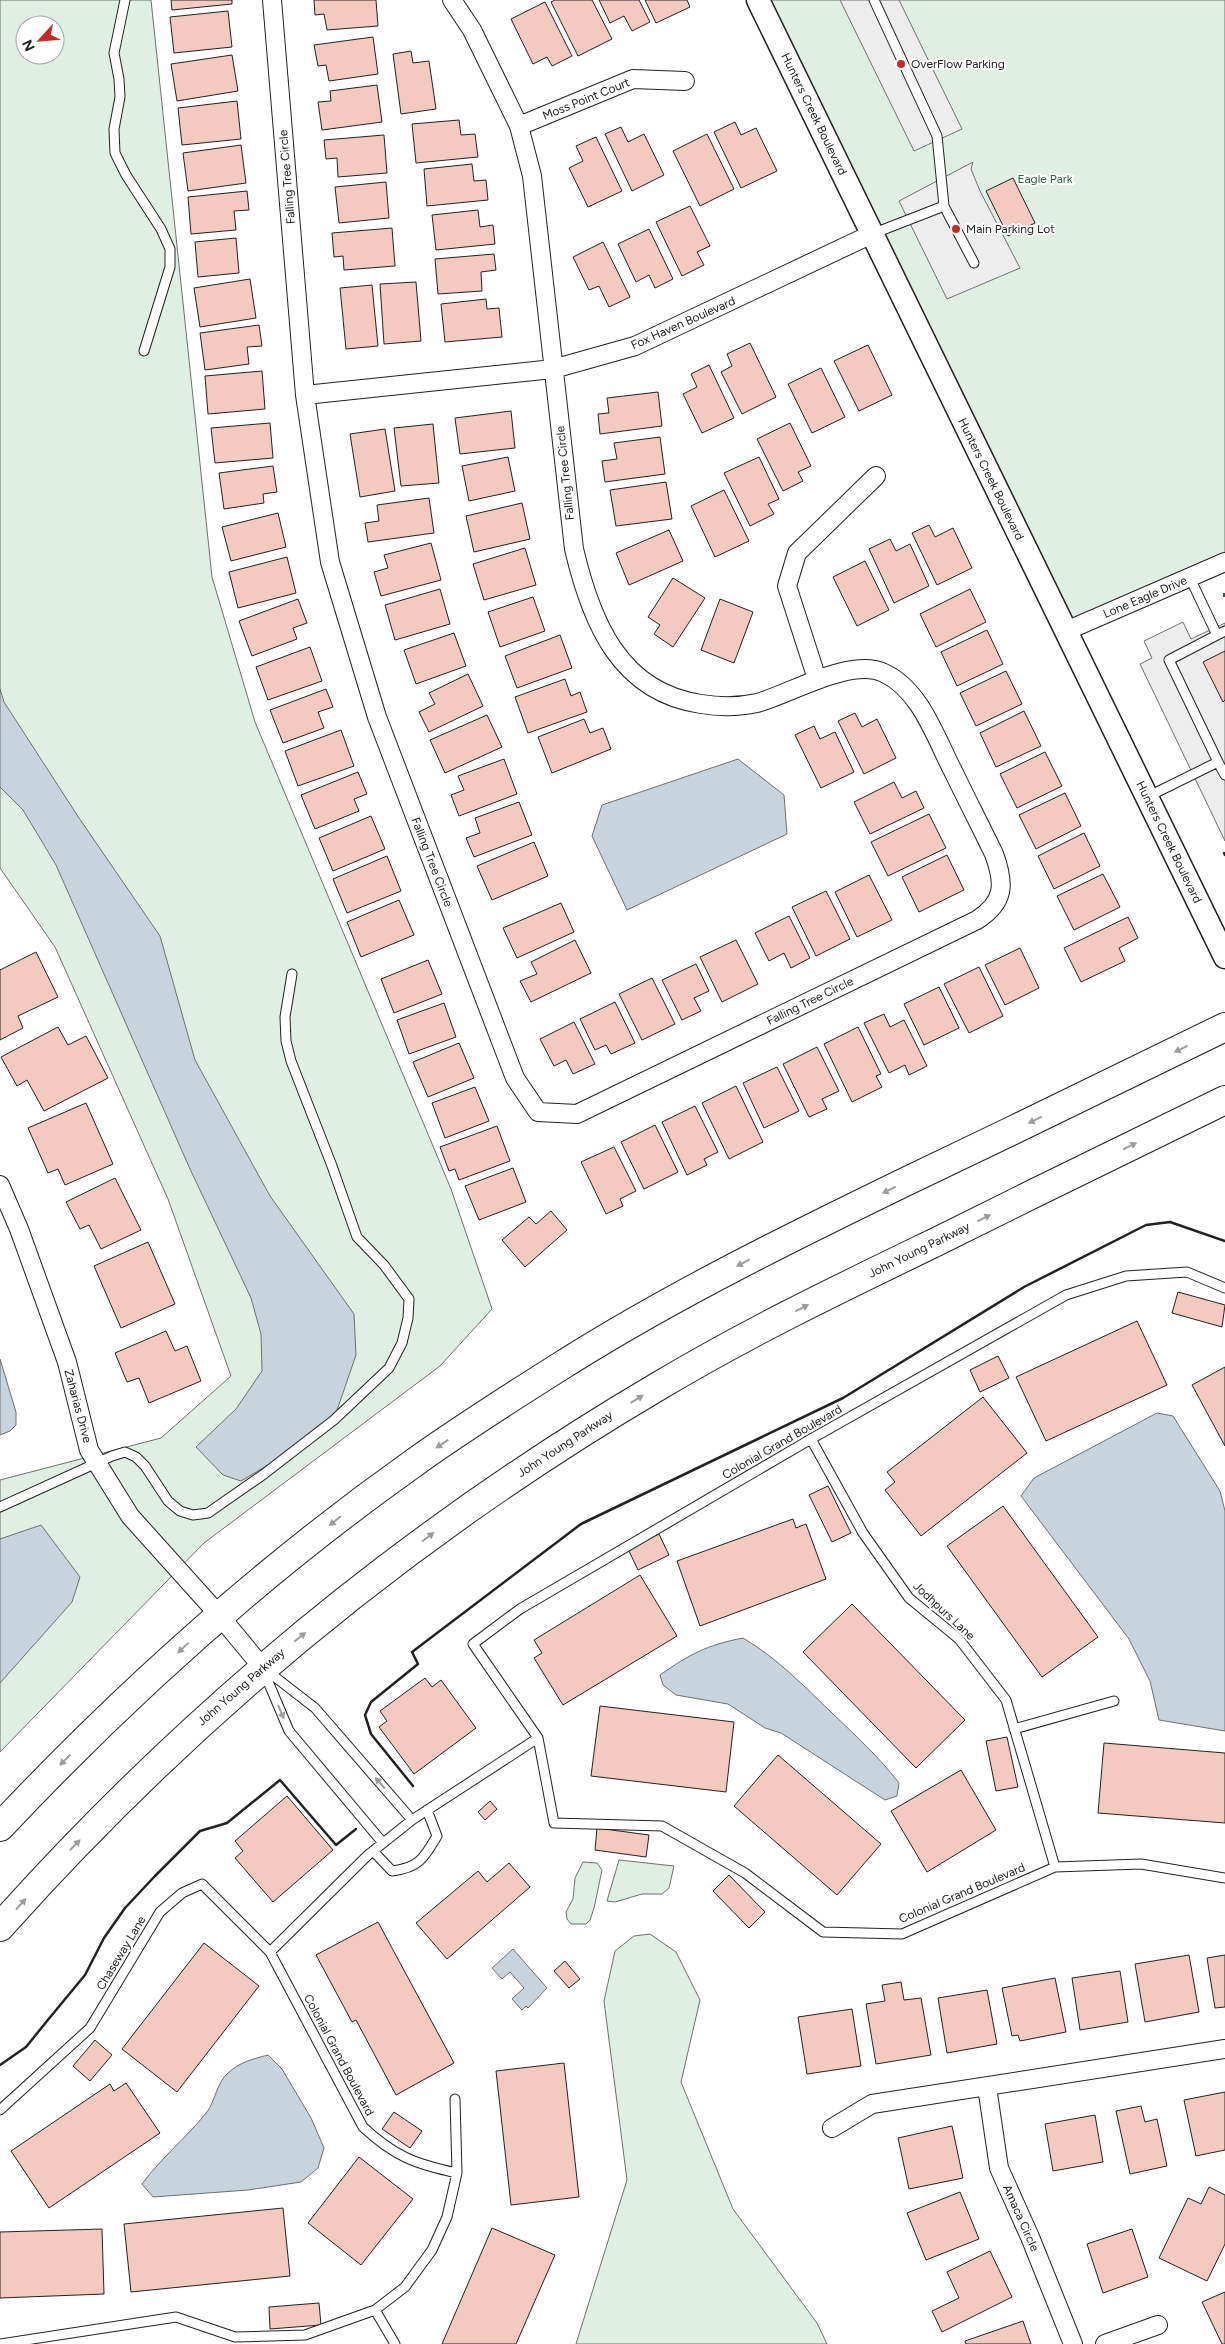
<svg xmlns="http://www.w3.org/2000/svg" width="1225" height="2344" font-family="Figtree,sans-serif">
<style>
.green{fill:#e0efe3;stroke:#6f6f6f;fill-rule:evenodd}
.parking{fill:#ededed;stroke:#6f6f6f}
.water{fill:#c7d3dd;stroke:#6f6f6f}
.building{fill:#f3c9c0;stroke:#222}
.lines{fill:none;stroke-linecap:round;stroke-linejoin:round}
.service-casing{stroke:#222;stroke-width:11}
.minor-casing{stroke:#222;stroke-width:20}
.tertiary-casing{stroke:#222;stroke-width:25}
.trunk-casing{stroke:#222;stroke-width:30}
.service{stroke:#fff;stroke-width:9}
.minor{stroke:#fff;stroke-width:18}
.tertiary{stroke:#fff;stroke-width:22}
.trunk{stroke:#fff;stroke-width:28}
.hedge{stroke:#2f5e38;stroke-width:4;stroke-dasharray:2.5 4;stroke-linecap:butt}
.wall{stroke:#222;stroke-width:2.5}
.oneway{fill:#9c9c9c}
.poi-dot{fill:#c62828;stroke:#fff;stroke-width:2}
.labels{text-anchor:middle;stroke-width:4;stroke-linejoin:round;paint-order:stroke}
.poi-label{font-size:12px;fill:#222;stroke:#fff;text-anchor:start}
.street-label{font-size:12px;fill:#222;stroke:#fff}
.park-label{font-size:12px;fill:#2f5e38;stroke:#fff}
</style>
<rect width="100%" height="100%" fill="#fff"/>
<path class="green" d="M0,0H151L212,577L255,722L451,1189L492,1309L440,1366L204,1543L0,1752V1480L161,1438L231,1376L168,1199L55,947L0,868ZM25,25H55V55H25Z
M758,0H1225V562L1066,631Z
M619,1860L674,1866L669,1888L662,1894H642L615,1902L607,1901Z
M583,1862L597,1863L602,1870L594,1908L590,1920L586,1924H571L567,1919L566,1912L573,1899L575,1878Z
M650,1934L676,1952L700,2000L681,2082L733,2209L817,2323L827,2344H576L627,2180L604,2001L615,1951L634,1936Z"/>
<path class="parking" d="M840,0H899L962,129L914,151Z
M973,162L971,169L980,191L1020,268L947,299L899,201Z
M1183,622L1191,639L1225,623V841L1140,664L1152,658L1144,641Z"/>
<path class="water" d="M0,689L4,702L79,818L160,936L195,1060L270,1196L354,1314L356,1355L335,1416L288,1453L241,1481L223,1475L196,1447L236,1409L262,1371L261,1334L251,1298L190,1169L56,865L23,810L0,787Z
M738,759L784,795L787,834L627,910L592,836L602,805Z
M0,1359L16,1412V1425L10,1431L0,1435Z
M1157,1413L1173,1416L1220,1491L1225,1511V1731L1159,1720L1150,1681L1129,1639L1021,1496L1034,1478Z
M41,1525L80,1577L72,1602L0,1683V1539Z
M743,1638C777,1658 804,1686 832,1713C855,1735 879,1757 899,1783L897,1796L885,1800L781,1733L765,1728L728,1704L676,1695L663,1685L660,1675C690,1654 707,1645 743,1638Z
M513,1949L547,1988L528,2008L526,2006L522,2010L512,1999L524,1988L510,1972L502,1979L492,1968Z
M268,2055L282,2069L311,2118L324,2148L318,2168L301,2182L248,2190L153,2197L142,2184C161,2158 187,2137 207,2112C215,2101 217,2083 227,2074C239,2062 253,2059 268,2055Z"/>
<path class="building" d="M171,0H232V4L172,10Z
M314,0H376L378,26L327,30L324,14L315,15Z
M555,0H592L612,39L578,56L551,2Z
M599,0H639L650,22L632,31L624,16L610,23Z
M645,0H687L690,7L656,23Z
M545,2L572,56L552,66L547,57L533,64L511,19Z
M228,11L232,47L174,53L170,17Z
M373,37L378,74L329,81L326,65L318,66L314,45Z
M411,51L413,63L429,61L436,109L401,114L393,54Z
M232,55L238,91L177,101L171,64Z
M377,85L382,122L322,130L318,102L331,101L330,91Z
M237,101L241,139L182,145L178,108Z
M459,120L461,135L475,134L478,157L416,163L412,124Z
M735,122L741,135L756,128L777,171L741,188L714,132Z
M621,127L628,142L644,134L664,175L632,191L605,134Z
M707,134L734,189L700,206L673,151Z
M384,135L387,173L338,177L337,158L326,159L324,140Z
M596,137L622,191L588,207L569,168L583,161L576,146Z
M241,145L246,183L188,191L183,153Z
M472,164L474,181L486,180L488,200L427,206L424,169Z
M1013,178L1035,223L1008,236L986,191Z
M386,182L389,218L339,223L335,187Z
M247,191L249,210L234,211L236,230L191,234L188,197Z
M690,206L710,246L697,252L704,265L682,276L656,222Z
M478,210L480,227L493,225L495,244L436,250L432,215Z
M392,228L395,266L344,270L343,256L334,257L332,233Z
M649,229L673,279L655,288L649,275L636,282L618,244Z
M236,238L239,273L198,277L195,242Z
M603,242L630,297L609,307L599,286L589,290L573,257Z
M494,254L496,270L481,272L482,291L438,294L435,259Z
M250,279L256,318L200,327L194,288Z
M416,282L421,341L384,344L380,284Z
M372,285L378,346L346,349L340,288Z
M486,299L487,309L499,308L502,337L445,342L441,304Z
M259,325L262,346L247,347L249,364L205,370L200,333Z
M750,343L776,397L742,414L721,372L732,366L727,354Z
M868,345L892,395L859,411L834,361Z
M709,365L734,418L702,433L683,394L697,387L691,374Z
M821,368L845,417L812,433L788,384Z
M262,371L265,409L208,414L205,376Z
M658,392L662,426L600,434L598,414L609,413L607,398Z
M511,411L515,448L460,454L455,418Z
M270,423L273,458L215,463L211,428Z
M790,423L811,466L798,472L803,481L783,491L757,439Z
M433,424L439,483L401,486L394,428Z
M385,429L395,491L360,497L350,434Z
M660,437L665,474L605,482L602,461L617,459L614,443Z
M508,457L515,491L469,501L462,466Z
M759,457L779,499L768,504L774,514L750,526L724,473Z
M273,466L277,492L263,494L264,503L224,509L219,473Z
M666,482L672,519L616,526L610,490Z
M724,490L749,541L715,557L691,506Z
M429,498L434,533L368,542L365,523L379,521L377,505Z
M522,503L530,539L474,552L466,516Z
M278,513L286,547L231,561L222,527Z
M929,525L935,537L953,528L972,568L937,585L912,533Z
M669,530L683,561L629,585L616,553Z
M890,539L896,551L910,544L929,586L894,603L869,549Z
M431,543L441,580L381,596L374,572L388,568L384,555Z
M525,548L536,585L484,600L473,564Z
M287,557L296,593L238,608L229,572Z
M865,561L889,610L857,626L833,577Z
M673,578L705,598L673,647L654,634L660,625L648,617Z
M440,589L450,624L395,640L385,605Z
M970,589L986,622L936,647L920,614Z
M533,597L545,631L500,647L488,612Z
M298,599L307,623L293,628L297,639L252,656L239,621Z
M720,599L753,612L734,663L701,650Z
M987,630L1003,664L957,686L941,652Z
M454,633L466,666L416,684L404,650Z
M560,635L572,668L517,688L505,656Z
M310,647L322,681L268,700L256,667Z
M1225,651V700L1223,702L1203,662Z
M1006,671L1022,704L976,726L960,693Z
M468,674L483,706L429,732L419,712L435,704L429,693Z
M565,679L571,696L580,692L587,712L528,733L515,697Z
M326,689L333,707L318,712L324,728L283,743L270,710Z
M1024,711L1041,746L996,767L980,733Z
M855,713L862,727L877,719L896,758L864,774L838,721Z
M487,715L502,747L445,773L430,740Z
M584,719L590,733L603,728L611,749L552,773L538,737Z
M814,726L820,739L835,732L854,772L821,788L795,735Z
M341,730L354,766L298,786L285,751Z
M1045,752L1062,786L1017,808L1000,774Z
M504,759L517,794L459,816L451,795L464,790L458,776Z
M358,772L367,794L354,799L359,811L315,829L301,795Z
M894,782L902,798L916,791L924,808L870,834L854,802Z
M1065,793L1081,826L1036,849L1019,815Z
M519,802L532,835L474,857L466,838L480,833L475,818Z
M929,814L946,848L888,876L871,842Z
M371,816L385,849L333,871L319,838Z
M1084,833L1100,866L1054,889L1038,856Z
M534,842L548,876L492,900L477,866Z
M947,855L964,890L919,912L902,877Z
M387,856L401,891L347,913L333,879Z
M1103,874L1120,907L1074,930L1057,896Z
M869,875L892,920L857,937L835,892Z
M826,891L850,939L816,956L792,907Z
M399,900L414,935L361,957L347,922Z
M561,903L574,932L517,958L503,928Z
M789,916L810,958L791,968L784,953L769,961L755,933Z
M1128,917L1138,938L1119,948L1125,961L1081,982L1064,948Z
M575,940L591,973L531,1002L520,981L537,974L531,962Z
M736,940L758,984L722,1002L700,957Z
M1020,948L1039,988L1005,1005L985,965Z
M36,952L58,997L18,1016L23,1028L0,1040V970Z
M428,960L442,994L394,1013L381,979Z
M696,964L709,991L694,998L701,1011L682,1020L662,980Z
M979,967L1003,1016L969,1033L944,984Z
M652,978L675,1024L642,1040L619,994Z
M939,987L959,1028L924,1045L904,1004Z
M615,1002L635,1043L611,1054L606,1045L595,1050L580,1019Z
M444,1003L456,1037L409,1054L397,1020Z
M884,1014L890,1027L904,1020L927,1066L909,1075L905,1065L889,1073L864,1023Z
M574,1022L595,1064L573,1074L566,1060L554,1066L540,1039Z
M58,1027L68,1045L86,1036L108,1078L44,1111L27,1080L17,1086L1,1057Z
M858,1027L881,1074L876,1076L882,1087L852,1102L824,1044Z
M459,1043L474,1078L428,1097L413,1062Z
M817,1047L839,1091L822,1099L827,1109L809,1117L783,1064Z
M777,1067L799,1111L764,1128L743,1083Z
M736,1086L763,1142L729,1159L702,1103Z
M475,1087L489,1121L445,1138L432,1103Z
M86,1103L113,1164L65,1185L58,1169L48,1173L28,1128Z
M695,1106L718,1152L704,1159L707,1165L687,1175L662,1122Z
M655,1125L678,1172L644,1189L621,1142Z
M497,1126L510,1161L459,1180L455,1169L449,1171L440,1147Z
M614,1147L636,1191L620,1199L623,1206L606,1214L581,1162Z
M513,1168L526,1202L479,1220L465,1186Z
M115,1178L141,1230L101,1249L89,1225L80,1229L66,1202Z
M551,1211L567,1230L525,1267L502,1240L529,1217L536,1224Z
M148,1242L175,1304L121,1328L94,1266Z
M1178,1292L1225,1305L1222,1327L1172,1313Z
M1137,1321L1167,1385L1046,1441L1016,1377Z
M166,1331L175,1351L187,1346L201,1381L149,1403L139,1378L127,1382L115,1353Z
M998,1356L1009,1378L980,1392L970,1370Z
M1225,1367V1446L1192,1385Z
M983,1397L1027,1453L921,1536L885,1490L895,1482L887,1472Z
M828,1486L851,1533L832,1542L809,1495Z
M1003,1506L1098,1637L1042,1677L947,1546Z
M793,1519L796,1528L806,1524L826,1579L700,1626L677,1561Z
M659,1534L669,1555L638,1570L628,1549Z
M640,1575L677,1636L563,1705L534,1658L542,1653L534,1640Z
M852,1604L965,1720L916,1768L803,1652Z
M425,1678L432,1687L441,1680L476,1728L414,1774L379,1727L387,1721L380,1711Z
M600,1706L734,1722L726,1792L591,1776Z
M1007,1737L1018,1787L996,1791L986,1741Z
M1104,1743L1225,1753V1823L1098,1813Z
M778,1755L881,1844L837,1895L734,1806Z
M961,1770L996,1830L927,1872L891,1811Z
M287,1796L333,1850L273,1902L235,1858L243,1851L235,1841Z
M490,1801L497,1809L485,1820L478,1812Z
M597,1828L649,1835L646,1857L595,1850Z
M509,1863L530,1887L447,1959L416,1923L478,1871L487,1882Z
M729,1875L765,1912L749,1928L713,1891Z
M378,1922L454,2063L396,2095L356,2020L352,2022L316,1955Z
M204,1943L259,1986L177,2092L122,2049Z
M1189,1955L1199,2012L1145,2022L1135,1964Z
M1225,1955V2007L1215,2008L1207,1958Z
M565,1961L580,1979L569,1988L554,1971Z
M1120,1971L1128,2022L1080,2030L1072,1978Z
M1055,1978L1066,2032L1020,2041L1018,2035L1012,2036L1002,1988Z
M901,1982L904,2000L921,1998L931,2055L876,2064L866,2004L885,2001L882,1985Z
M987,1990L997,2044L947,2053L938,1998Z
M852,2009L861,2066L807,2074L798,2017Z
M95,2040L112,2055L90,2081L73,2066Z
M564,2063L579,2197L511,2205L496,2071Z
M126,2083L160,2133L49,2208L11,2151L110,2084L114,2091Z
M1225,2092V2150L1196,2156L1184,2100Z
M1141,2106L1145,2122L1157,2119L1167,2166L1130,2174L1116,2111Z
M394,2112L422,2131L410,2148L382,2129Z
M1095,2115L1103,2162L1053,2171L1045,2124Z
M952,2126L963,2178L909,2189L898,2138Z
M359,2157L413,2199L361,2265L308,2223Z
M1209,2187L1225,2195V2244L1207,2281L1159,2258L1188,2198L1201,2204Z
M960,2192L979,2239L926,2260L907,2213Z
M283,2208L290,2276L131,2292L124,2224Z
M492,2228L555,2255L516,2344H442Z
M102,2229L104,2294L0,2298V2232Z
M1132,2229L1148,2277L1103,2293L1087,2244Z
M990,2251L1012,2297L942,2332L932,2311L959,2298L947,2272Z
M1225,2292V2344H1222L1202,2302Z
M319,2303L321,2325L270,2329L269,2307Z
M1023,2321L1031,2344H966L965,2341Z"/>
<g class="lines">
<g class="service-casing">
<path id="service" d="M125,0L114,53L119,79L120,97L114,129L115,153L126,175L161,229L170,249V267L144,351
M944,206L974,263
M872,234L944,206L937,136L874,0
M1190,578L1217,635L1225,631
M1217,635L1169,660L1218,762
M1147,797L1218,762L1225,775
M1225,1288L1187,1272L1126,1276L1066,1295L811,1439L520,1609L473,1644L538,1738L554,1823L662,1826L745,1873L823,1932L902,1934L1055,1867L1141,1864L1225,1878
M811,1439L863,1533L909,1598L959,1639L1006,1700L1055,1867
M0,1507L112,1456L125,1452L136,1457L145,1466L168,1501L180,1511L193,1515L208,1513L264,1474L334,1420L389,1368L402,1343L408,1318L409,1299L384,1265L357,1237L332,1166L291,1061L286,1041L285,1017L292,974
M266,1670L315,1708L412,1820
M264,1672L289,1731L383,1843
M1014,1729L1114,1701
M373,1851L392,1871C419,1868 424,1858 437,1836L427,1810
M270,1952L368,1855L412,1820L538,1738
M455,2099L457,2173
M0,2110L90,2028L160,1912L182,1893L202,1884L270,1952L363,2127C394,2156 415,2164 457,2173L447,2217L432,2250L405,2287L375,2310L305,2335L235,2337L176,2317L0,2344
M375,2310L395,2344"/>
</g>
<g class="minor-casing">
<path id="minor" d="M272,0L305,395L330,562L377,717L515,1078L538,1112L577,1114L977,920C1005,902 1005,884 994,854C981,827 967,800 954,773C936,739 921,690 884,673C851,657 790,694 757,703C739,707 719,707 701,704C619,692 591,621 574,549L532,176L519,126L472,30L452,0
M519,126L633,79L685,81
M305,395L553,369L635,346L872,234
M1066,631L1225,562
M817,679L787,586L797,553L876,476
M0,1185L19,1229L67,1362L89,1450L130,1516L219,1615L262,1667
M987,2087L999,2168L1030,2237L1073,2344
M832,2128L872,2104L1225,2049
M1105,2344L1158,2325"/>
</g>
<g class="tertiary-casing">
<path id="tertiary" d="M758,0L1225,957"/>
</g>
<g class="trunk-casing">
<path id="trunk" d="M0,1827C125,1694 262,1571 411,1465C462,1428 518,1393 572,1359C678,1293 792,1237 905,1182C1012,1131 1119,1079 1225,1027
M0,1927C190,1714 411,1532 657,1387C747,1333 841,1288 936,1242C1032,1194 1129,1147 1225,1100"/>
</g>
<use href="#service" class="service"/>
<use href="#minor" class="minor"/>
<use href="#tertiary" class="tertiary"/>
<use href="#trunk" class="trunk"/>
<path class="hedge" d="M1223,595H1225"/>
<path class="wall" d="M1224,853L1225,855
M413,1786L371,1734L365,1715L371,1702L418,1664L412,1652L581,1524L843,1398L1024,1287L1146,1225L1170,1222L1225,1241
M0,2065L26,2047L47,2021L85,1975L104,1938L125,1908L155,1876L200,1831L227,1823L280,1780L336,1845L356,1829"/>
</g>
<defs><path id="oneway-solid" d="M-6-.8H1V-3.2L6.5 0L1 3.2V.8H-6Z" transform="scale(1.25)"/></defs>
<g class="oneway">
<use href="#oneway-solid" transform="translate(1181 1049) rotate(154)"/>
<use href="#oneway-solid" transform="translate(1035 1120) rotate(154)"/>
<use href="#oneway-solid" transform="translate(1130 1146) rotate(-26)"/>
<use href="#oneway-solid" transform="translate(889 1190) rotate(154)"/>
<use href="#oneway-solid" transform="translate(984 1218) rotate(-26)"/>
<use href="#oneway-solid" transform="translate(743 1263) rotate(152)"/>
<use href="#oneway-solid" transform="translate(802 1308) rotate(-27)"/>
<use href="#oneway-solid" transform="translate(637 1399) rotate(-31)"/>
<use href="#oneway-solid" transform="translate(442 1444) rotate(147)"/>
<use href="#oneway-solid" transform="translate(335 1521) rotate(141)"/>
<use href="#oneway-solid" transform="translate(428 1537) rotate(-37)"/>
<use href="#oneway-solid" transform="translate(300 1637) rotate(-39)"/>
<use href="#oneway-solid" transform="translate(183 1648) rotate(137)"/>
<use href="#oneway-solid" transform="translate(281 1712) rotate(67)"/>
<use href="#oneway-solid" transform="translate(65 1760) rotate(136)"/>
<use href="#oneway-solid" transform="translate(380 1783) rotate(-131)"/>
<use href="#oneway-solid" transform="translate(75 1845) rotate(-46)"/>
<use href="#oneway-solid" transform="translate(21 1904) rotate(-48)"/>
</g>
<g class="poi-dot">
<circle cx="901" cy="64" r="5"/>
<circle cx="956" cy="229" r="5"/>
</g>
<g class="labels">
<g class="poi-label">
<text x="911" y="68">OverFlow Parking</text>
<text x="966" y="233">Main Parking Lot</text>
</g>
<g class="street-label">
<text transform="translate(586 99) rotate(-22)" y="4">Moss Point Court</text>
<text transform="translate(814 114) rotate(64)" y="4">Hunters Creek Boulevard</text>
<text transform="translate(287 177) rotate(-95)" y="4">Falling Tree Circle</text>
<text transform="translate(683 323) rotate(-24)" y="4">Fox Haven Boulevard</text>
<text transform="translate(565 473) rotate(-96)" y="4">Falling Tree Circle</text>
<text transform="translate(991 479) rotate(64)" y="4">Hunters Creek Boulevard</text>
<text transform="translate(1145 597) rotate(-23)" y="4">Lone Eagle Drive</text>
<text transform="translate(1169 842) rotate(64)" y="4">Hunters Creek Boulevard</text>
<text transform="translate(432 862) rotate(69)" y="4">Falling Tree Circle</text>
<text transform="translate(810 1001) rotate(-26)" y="4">Falling Tree Circle</text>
<text transform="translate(919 1250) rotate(-26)" y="4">John Young Parkway</text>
<text transform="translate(78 1406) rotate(75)" y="4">Zaharias Drive</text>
<text transform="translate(782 1442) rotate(-30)" y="4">Colonial Grand Boulevard</text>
<text transform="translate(565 1444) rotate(-33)" y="4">John Young Parkway</text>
<text transform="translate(944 1611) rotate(43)" y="4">Jodhpurs Lane</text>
<text transform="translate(241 1687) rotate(-41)" y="4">John Young Parkway</text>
<text transform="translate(962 1893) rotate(-23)" y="4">Colonial Grand Boulevard</text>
<text transform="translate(121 1953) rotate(-59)" y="4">Chaseway Lane</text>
<text transform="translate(339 2055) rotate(62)" y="4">Colonial Grand Boulevard</text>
<text transform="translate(1021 2218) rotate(66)" y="4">Amaca Circle</text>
</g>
<g class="park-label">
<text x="1045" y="183">Eagle Park</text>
</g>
</g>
<g transform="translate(40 40) rotate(244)"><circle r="24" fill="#ffffff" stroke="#a7a7a7"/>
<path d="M0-4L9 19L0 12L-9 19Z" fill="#c62828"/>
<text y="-8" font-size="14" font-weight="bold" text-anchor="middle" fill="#222222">N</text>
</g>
</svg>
